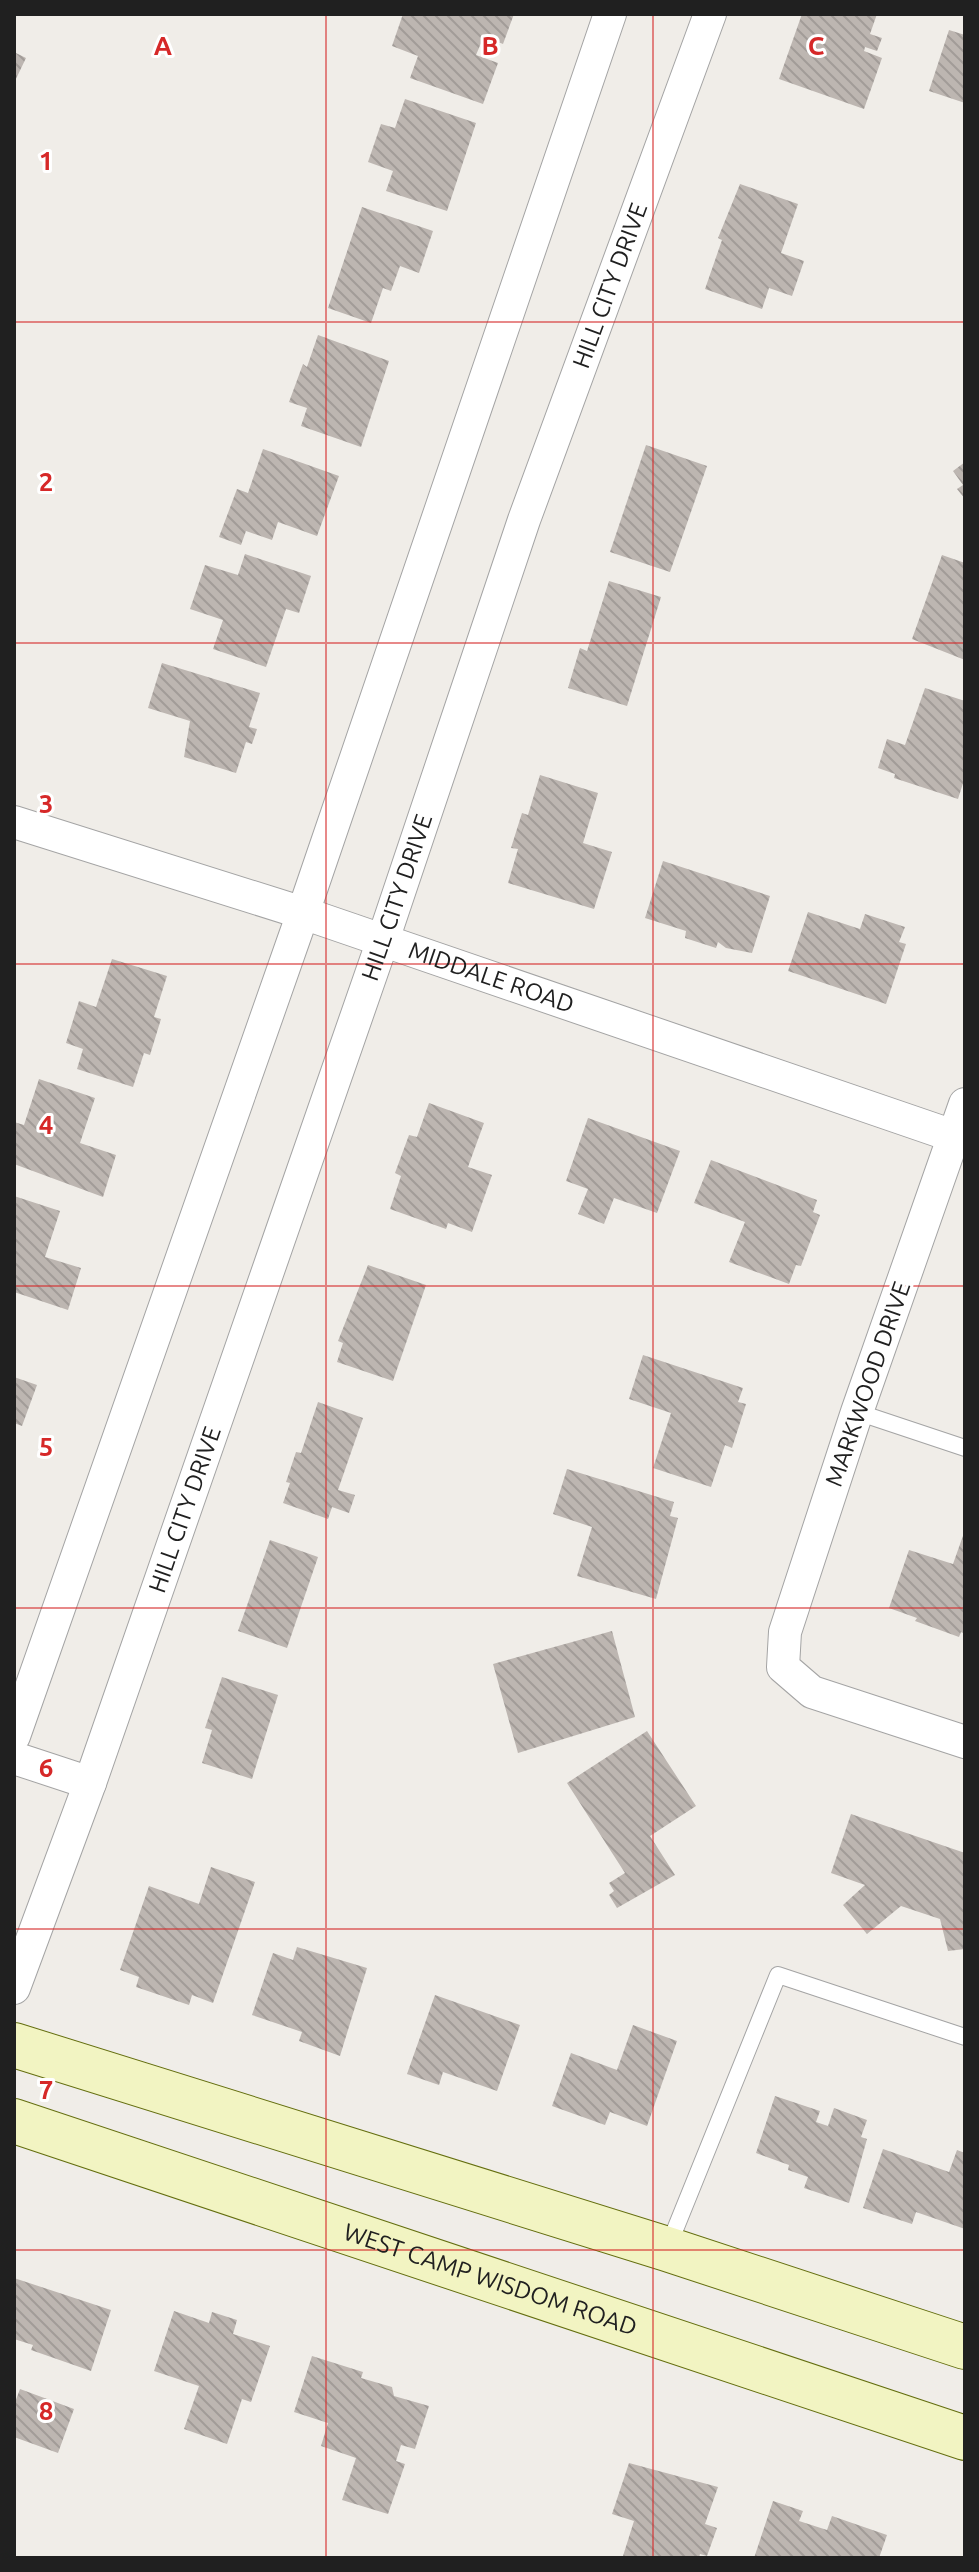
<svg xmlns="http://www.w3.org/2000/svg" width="979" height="2572" font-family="Ubuntu,sans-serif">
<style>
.building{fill:url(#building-back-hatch)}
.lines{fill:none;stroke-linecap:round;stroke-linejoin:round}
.lane-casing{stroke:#a4a4a4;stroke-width:18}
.street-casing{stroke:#a4a4a4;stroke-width:34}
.secondary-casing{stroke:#656f10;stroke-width:46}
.lane{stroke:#fff;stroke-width:16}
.street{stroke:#fff;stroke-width:32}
.secondary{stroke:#f2f4c2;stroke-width:44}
.grid{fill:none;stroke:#d62828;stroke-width:2;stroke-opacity:0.55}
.labels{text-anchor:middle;stroke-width:6;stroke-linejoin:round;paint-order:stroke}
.street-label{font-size:24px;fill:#202020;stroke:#fff}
.grid-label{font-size:26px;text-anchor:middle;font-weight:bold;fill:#d62828;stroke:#fff;stroke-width:6;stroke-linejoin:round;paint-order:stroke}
</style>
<defs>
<pattern id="building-back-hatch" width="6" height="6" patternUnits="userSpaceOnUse" patternTransform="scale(2)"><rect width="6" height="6" fill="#bdb6b1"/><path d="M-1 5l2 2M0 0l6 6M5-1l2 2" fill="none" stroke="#a29c98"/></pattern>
</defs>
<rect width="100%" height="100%" fill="#f0ede8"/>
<path class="building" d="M403,14H514L503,44L484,36L476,55L498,63L483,104L410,78L418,56L392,46Z
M802,14H877L870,34L882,38L877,51L865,47L864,51L882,58L864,109L779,79Z
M949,30L965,35V103L929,91Z
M14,52L26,58L14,83Z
M405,99L476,123L447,211L386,191L393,171L368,162L381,124L395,128Z
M740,184L798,204L781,253L804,261L792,296L769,288L762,309L705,289L722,240L718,238Z
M362,207L433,231L419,273L400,266L391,291L383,288L371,323L328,308Z
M318,335L389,361L361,447L301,426L307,408L289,402L303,364L307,367Z
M646,445L707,466L670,572L610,552Z
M263,449L339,476L317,536L278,522L272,540L246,531L241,545L219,537L237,489L248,493Z
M965,462V499L957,489L963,485L953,471Z
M245,554L311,576L299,613L286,609L266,667L213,649L223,620L190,609L205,565L238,575Z
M942,555L965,563V660L912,639Z
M609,581L661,597L627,706L568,688L580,648L587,651Z
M162,663L260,693L249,727L257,729L252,744L246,742L236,773L184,757L190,721L148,708Z
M925,688L965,701V777L958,799L894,778L895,774L878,768L887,739L905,745Z
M540,775L598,793L583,843L612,852L594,909L508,883L518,849L511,848L522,813L528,815Z
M663,861L770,896L752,953L726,948L718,942L716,948L685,938L686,931L645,918Z
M808,912L860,929L865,914L905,927L899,942L906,944L886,1004L788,971Z
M112,959L167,976L154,1017L161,1019L150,1055L144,1053L133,1087L77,1069L83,1049L66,1043L79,1001L96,1007Z
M39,1079L95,1098L80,1143L116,1155L103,1197L14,1164V1122L24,1125Z
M429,1103L484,1123L468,1167L492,1175L472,1232L448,1223L446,1229L390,1209L401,1176L395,1173L409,1135L417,1137Z
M588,1118L680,1151L657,1213L614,1198L604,1224L578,1214L588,1189L566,1181Z
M711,1160L817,1200L813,1212L820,1215L801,1266L796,1265L789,1284L729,1262L745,1222L694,1203Z
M14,1196L60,1211L45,1257L81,1268L68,1310L14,1292Z
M368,1265L426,1285L393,1381L337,1362L343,1343L338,1341Z
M643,1355L743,1388L738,1402L746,1404L732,1448L725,1445L711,1487L653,1468L671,1413L629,1399Z
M14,1377L37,1385L22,1426L14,1423Z
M318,1402L363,1418L338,1490L355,1495L349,1513L332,1507L328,1519L283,1503L290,1483L286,1482L296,1452L301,1453Z
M567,1469L674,1502L670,1516L678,1518L656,1599L577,1576L592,1527L553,1514Z
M965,1530V1634L961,1632L959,1637L915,1621L917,1618L889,1608L909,1550L953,1564Z
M270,1540L318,1557L287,1648L238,1631Z
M612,1631L635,1717L518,1753L493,1664Z
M222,1677L278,1695L252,1779L202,1763L212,1730L205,1728Z
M647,1731L696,1806L650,1836L675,1875L617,1908L609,1895L614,1891L609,1883L625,1873L567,1783Z
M851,1814L965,1853V1949L948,1951L940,1919L901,1906L867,1934L843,1905L865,1885L831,1873Z
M211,1867L255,1882L213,2003L192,1995L189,2005L136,1987L139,1977L120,1970L149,1886L199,1904Z
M297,1947L367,1968L340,2056L299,2041L302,2032L252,2015L273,1953L293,1960Z
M435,1995L520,2025L497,2091L443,2072L439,2085L407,2074Z
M633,2025L677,2041L647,2126L610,2112L605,2125L552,2106L571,2053L617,2070Z
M775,2096L820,2111L816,2122L828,2126L834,2108L867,2120L861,2137L867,2139L849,2203L804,2188L808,2177L788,2170L789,2165L756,2153Z
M883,2149L949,2172L957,2150L965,2153V2229L916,2212L912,2224L863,2208Z
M14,2278L111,2310L91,2371L31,2350L33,2345L14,2339Z
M174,2311L209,2323L212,2312L237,2320L233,2334L270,2346L251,2402L242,2399L227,2444L184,2429L199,2386L154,2371Z
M312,2356L363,2372L361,2378L392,2387L394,2396L429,2406L415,2449L401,2445L396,2461L405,2464L388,2514L342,2500L356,2458L321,2446L328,2423L294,2412Z
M20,2389L74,2409L58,2453L14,2437V2405Z
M629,2463L718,2487L705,2524L717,2528L707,2556L700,2554L699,2558H630L623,2556L634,2521L612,2514Z
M773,2501L803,2511L799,2521L827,2530L832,2516L887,2535L879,2558H754Z"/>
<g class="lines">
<g class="lane-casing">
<path id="lane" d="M857,1412L965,1448
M668,2247L778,1975L965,2037"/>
</g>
<g class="street-casing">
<g id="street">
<path id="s1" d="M14,822L303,913L965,1140"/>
<path d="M965,1104L857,1412L785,1632L783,1667L812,1692L965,1742"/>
<path d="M14,1736L303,913L610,14"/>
<path d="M14,1758L90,1783"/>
<path id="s2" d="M14,1988L90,1783L383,940L524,520L710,14"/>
</g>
</g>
<g class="secondary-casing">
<g id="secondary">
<path d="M14,2045L667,2249L965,2347"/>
<path id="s3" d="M14,2121L965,2438"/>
</g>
</g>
<use href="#lane" class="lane"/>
<use href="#street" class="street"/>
<use href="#secondary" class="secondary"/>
</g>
<path class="grid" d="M326,14V2558M653,14V2558M14,322H965M14,643H965M14,964H965M14,1286H965M14,1608H965M14,1929H965M14,2250H965"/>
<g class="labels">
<g class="street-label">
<text dy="8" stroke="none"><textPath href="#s2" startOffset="1804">HILL CITY DRIVE</textPath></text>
<text dy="8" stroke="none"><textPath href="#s2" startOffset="1156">HILL CITY DRIVE</textPath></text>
<text dy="8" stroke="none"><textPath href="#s1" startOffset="502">MIDDALE ROAD</textPath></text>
<text transform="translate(868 1384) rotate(-71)" y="8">MARKWOOD DRIVE</text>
<text dy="8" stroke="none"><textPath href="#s2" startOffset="508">HILL CITY DRIVE</textPath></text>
<text dy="8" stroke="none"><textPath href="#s3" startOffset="502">WEST CAMP WISDOM ROAD</textPath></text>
</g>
</g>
<g class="grid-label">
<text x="163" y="55">A</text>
<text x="490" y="55">B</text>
<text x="816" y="55">C</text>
<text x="46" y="170">1</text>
<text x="46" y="491">2</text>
<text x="46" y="813">3</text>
<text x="46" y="1134">4</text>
<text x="46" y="1456">5</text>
<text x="46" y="1777">6</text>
<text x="46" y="2099">7</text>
<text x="46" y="2420">8</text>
</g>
<rect width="979" height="2572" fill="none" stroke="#202020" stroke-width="32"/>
</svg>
